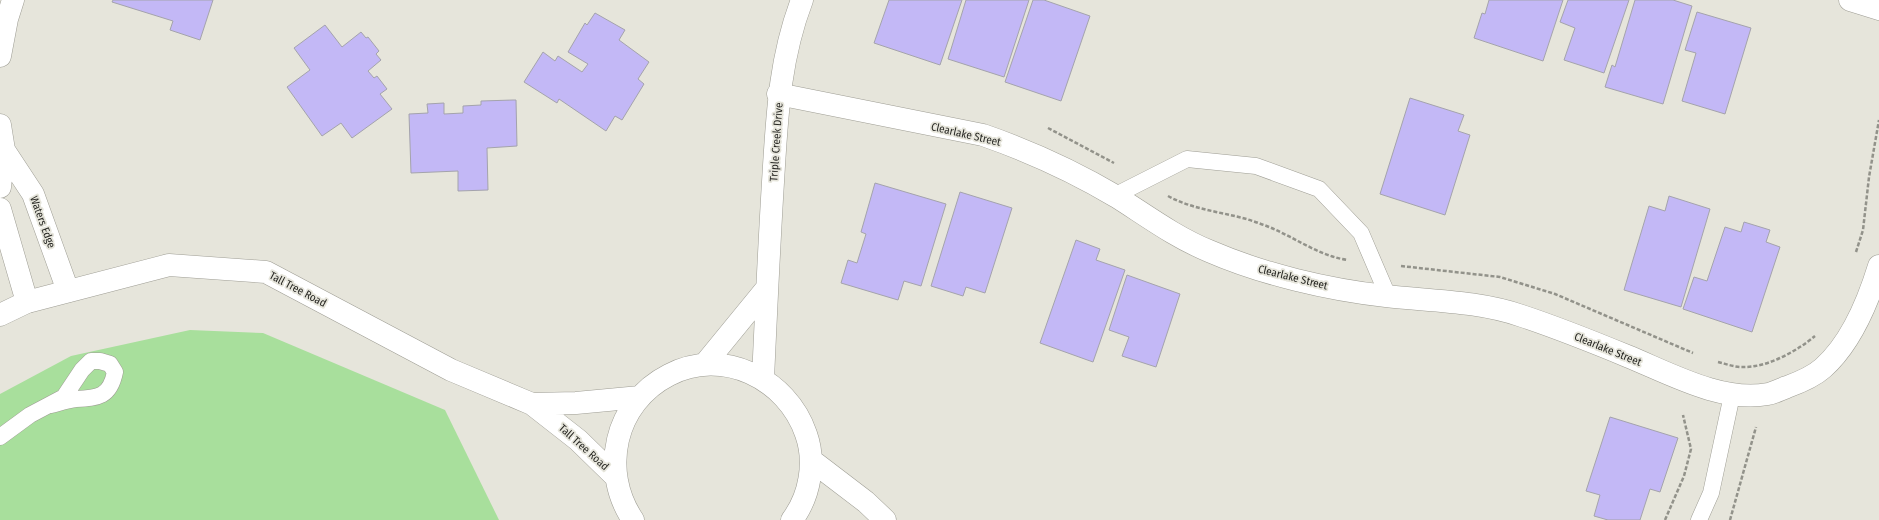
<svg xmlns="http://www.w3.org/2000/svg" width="1879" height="520" font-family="'Fira Sans Condensed',sans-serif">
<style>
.green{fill:#a8df9c}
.building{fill:#c3b8f6;stroke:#a4a3ac}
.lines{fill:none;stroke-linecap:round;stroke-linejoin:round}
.lane-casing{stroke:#9e9d94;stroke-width:17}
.street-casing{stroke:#9e9d94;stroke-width:23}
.secondary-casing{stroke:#9e9d94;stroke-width:23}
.path{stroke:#92928a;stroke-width:2.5;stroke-dasharray:4 2;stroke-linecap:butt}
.lane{stroke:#fff;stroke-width:16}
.street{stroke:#fff;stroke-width:22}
.secondary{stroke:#fff;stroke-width:22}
.labels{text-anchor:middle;stroke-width:3.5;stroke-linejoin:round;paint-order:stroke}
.street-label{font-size:11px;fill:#272723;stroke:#e6e5db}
</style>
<rect width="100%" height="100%" fill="#e6e5db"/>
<path class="green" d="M190,330L263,333L445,410L499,520H0V394L71,356Z"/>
<path class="building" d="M113,0H213L200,40L170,30L173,21L112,2Z
M889,0H962L940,65L874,43Z
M966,0H1029L1004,77L948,59Z
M1033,0H1044L1090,16L1061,101L1005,82Z
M1489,0H1563L1543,61L1474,38L1482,13L1485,14Z
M1568,0H1629L1604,73L1564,60L1575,28L1560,22Z
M1635,0H1673L1692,6L1663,104L1605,87L1612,65L1615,67Z
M1697,12L1751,28L1725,114L1682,101L1696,53L1685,50Z
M595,13L625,30L619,40L649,62L638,79L644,84L622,120L615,116L606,131L559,99L557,103L524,82L543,52L555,61L558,56L582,72L588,64L568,52L585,23L587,25Z
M325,25L342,47L361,32L366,38L368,37L379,51L376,54L381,60L368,71L374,78L377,76L387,89L380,94L392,109L352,138L341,123L322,136L287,87L310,70L294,48Z
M1410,98L1464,115L1458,131L1470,135L1445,215L1380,194Z
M513,100H516L517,146L487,148L488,190L458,191V171L411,173L409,114L428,113L427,104L444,103V114L463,113V106L481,105V101Z
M875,183L946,204L921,286L904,281L898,300L841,283L848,260L857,263L866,234L861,232Z
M960,192L1012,208L985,293L966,287L963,296L931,286Z
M1669,196L1710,209L1681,307L1624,290L1649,206L1665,211Z
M1744,222L1770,230L1766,242L1780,247L1752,332L1683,309L1694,277L1707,281L1725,227L1741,232Z
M1076,240L1100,249L1096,260L1125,270L1093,362L1040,343Z
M1127,275L1180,294L1156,367L1122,356L1129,337L1109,330Z
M1610,417L1678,438L1660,492L1650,489L1640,520H1608L1594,516L1600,495L1586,491Z"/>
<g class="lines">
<g class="lane-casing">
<path id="lane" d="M1114,196L1187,159L1256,166L1319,189L1361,233L1388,296
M0,437L30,415L64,397L82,370L91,361H100L110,364L115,372C110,397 98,398 76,399C67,400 59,403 51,405
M1699,520L1711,493L1732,395"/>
</g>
<g class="street-casing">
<path id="street" d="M1850,0L1879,9
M0,56L7,19L13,0
M778,94L983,135C1029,151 1075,172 1117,197C1147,216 1175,237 1209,251C1262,274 1329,290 1386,296C1431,301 1479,301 1522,316C1558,328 1593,342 1627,356C1669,373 1722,403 1768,394C1774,393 1781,389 1787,387C1798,383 1814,376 1823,368C1851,343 1868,302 1879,266
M0,125L4,150L0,187
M4,150L33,194L68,291
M0,209L27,302"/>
</g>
<g class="secondary-casing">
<path id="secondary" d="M0,315L27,302L169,265L266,272L451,370L532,404L578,440L616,477
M704,365L767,288
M763,379C766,313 769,247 773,182C777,118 779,60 802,0
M532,404L576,403L640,397
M811,460L866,502L885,520
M633,520C600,471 614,403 669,375C722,347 787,378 806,434C816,462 810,496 792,520"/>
</g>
<path class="path" d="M1048,128L1114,163
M1168,196C1197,212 1231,212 1261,224C1291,234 1317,256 1348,260
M1856,252L1863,230L1869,177L1879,120
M1401,266L1500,277L1555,294L1693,353
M1718,362C1726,364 1734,367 1742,367C1767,368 1797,351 1815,336
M1665,520L1684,476L1691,449L1683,415
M1730,520L1756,427"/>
<use href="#lane" class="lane"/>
<use href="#street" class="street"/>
<use href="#secondary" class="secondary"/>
</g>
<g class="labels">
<g class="street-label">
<text transform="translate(966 134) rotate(13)" y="4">Clearlake Street</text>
<text transform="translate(776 142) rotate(-86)" y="4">Triple Creek Drive</text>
<text transform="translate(43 222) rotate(70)" y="4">Waters Edge</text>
<text transform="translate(1293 277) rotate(14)" y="4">Clearlake Street</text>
<text transform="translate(298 289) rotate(28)" y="4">Tall Tree Road</text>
<text transform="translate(1608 349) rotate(22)" y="4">Clearlake Street</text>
<text transform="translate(584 447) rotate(42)" y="4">Tall Tree Road</text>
</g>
</g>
</svg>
